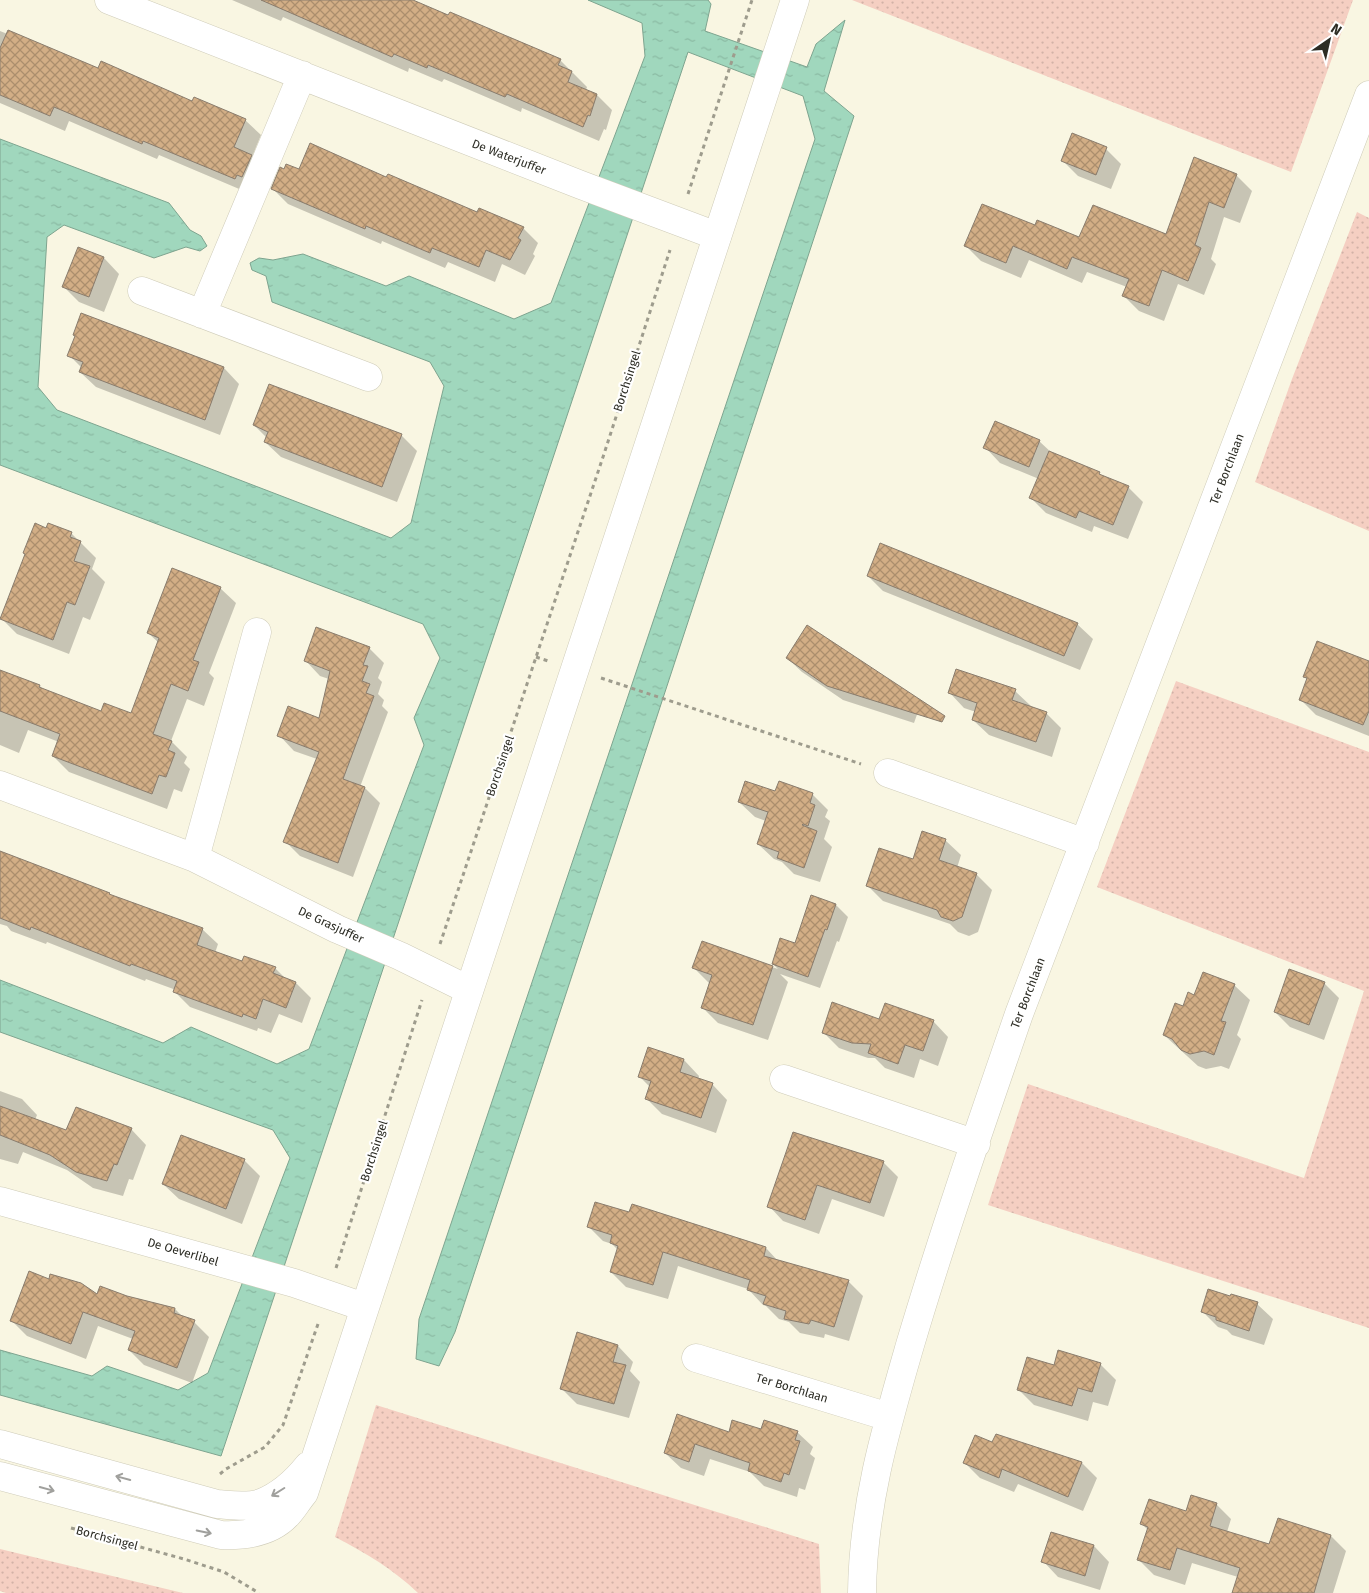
<svg xmlns="http://www.w3.org/2000/svg" width="1369" height="1593" font-family="'Fira Sans',sans-serif">
<style>
.grass{fill:url(#grass-dots)}
.water{fill:url(#water-ripples);stroke:#7ea48f}
.shadow{fill:#0003}
.building{fill:url(#building-cross-hatch);stroke:#897c6d}
.lines{fill:none;stroke-linecap:round;stroke-linejoin:round}
.street-casing{stroke:#cfccb9;stroke-width:29}
.secondary-casing{stroke:#cfccb9;stroke-width:29}
.path{stroke:#9e9c8d;stroke-width:3;stroke-dasharray:4 4;stroke-linecap:butt}
.street{stroke:#fff;stroke-width:28}
.secondary{stroke:#fff;stroke-width:28}
.oneway{stroke:#a0a09d}
.labels{text-anchor:middle;stroke-width:4.5;stroke-linejoin:round;paint-order:stroke}
.street-label{font-size:12px;fill:#2d2d25;stroke:#fff}
</style>
<defs>
<pattern id="grass-dots" width="8" height="8" patternUnits="userSpaceOnUse" patternTransform="scale(1.25)"><rect width="8" height="8" fill="#f5cfc2"/><path d="M2 2h.1M6 6h.1" fill="none" stroke="#d2b2a7" stroke-width="1.8" stroke-linecap="round"/></pattern>
<pattern id="water-ripples" width="26" height="14" patternUnits="userSpaceOnUse" patternTransform="scale(1.25)"><rect width="26" height="14" fill="#a0d7bd"/><path d="M2 4q2-2 4 0t4 0M15 11q2-2 4 0t4 0" fill="none" stroke="#8ab9a2"/></pattern>
<pattern id="building-cross-hatch" width="8" height="8" patternUnits="userSpaceOnUse" patternTransform="scale(1.25)"><rect width="8" height="8" fill="#d2ae86"/><path d="M0 0l8 8M0 8l8-8" fill="none" stroke="#ab8e6d"/></pattern>
</defs>
<rect width="100%" height="100%" fill="#f9f6e2"/>
<path class="grass" d="M852,0H1353L1291,172Z
M1357,212L1369,218V531L1255,482L1292,379Z
M1176,681L1369,752V1328L988,1205L1028,1084L1304,1178L1364,991L1097,887Z
M376,1405L819,1544L821,1593H418C393,1569 366,1553 335,1537Z
M0,1549L183,1593H6L0,1591Z"/>
<path class="water" d="M588,0H708L711,4L705,31L807,67L816,44L845,20L824,91L854,116L455,1332L439,1366L416,1359L419,1319L815,139L803,96L688,52L221,1456L0,1395V1350L92,1376L107,1366L178,1390L208,1373L290,1158L273,1130L0,1032V980L163,1043L191,1027L277,1064L309,1049L424,745L414,718L440,658L423,624L0,465V139L169,203L190,230L201,236L207,246L200,251L186,247L154,258L64,225L47,237L38,387L57,410L391,538L411,523L444,386L430,362L272,302L266,276L252,270L250,263L259,258L273,260L303,254L386,286L409,276L514,319L551,303L645,56L642,23Z"/>
<path class="shadow" d="M232,0H410L560,60L587,87L586,90L597,95L612,110L606,130L604,129L599,141L522,108L521,112L444,79L442,82L409,68L408,72L283,17L281,21Z
M0,31L99,70L245,120L261,135L252,157L266,171L251,194L159,155L157,159L69,121L65,131L0,103Z
M1106,149L1121,164L1111,189L1078,176L1062,160Z
M300,171L387,179L478,214L523,228L538,243L533,254L535,256L525,275L502,264L495,282L448,262L445,268L382,241L381,244L288,204L273,189Z
M1236,175L1252,191L1240,223L1224,217L1211,259L1216,264L1204,295L1178,284L1164,321L1139,311L1124,296L1127,287L1087,272L1082,283L1029,260L1021,278L981,261L966,246L1036,227L1080,239L1166,235Z
M78,249L104,258L119,274L104,312L79,302L64,287Z
M82,315L224,368L239,384L220,435L96,387L80,372L82,368L69,355Z
M254,425L401,435L417,451L397,502L281,457L265,442L267,438Z
M1039,441L1053,454L1099,473L1103,477L1128,487L1143,502L1128,539L1094,526L1092,532L1046,513L1031,498L1039,479L1000,463L985,447Z
M47,530L71,533L96,558L92,569L105,582L90,620L83,617L69,654L17,634L2,619L26,555Z
M868,576L1077,624L1093,639L1080,670L883,591Z
M220,588L236,603L209,673L214,678L204,706L187,699L171,741L187,757L184,763L190,769L182,792L174,789L167,809L69,772L53,756L59,742L28,730L19,753L0,745V672L40,686L44,691L101,713L132,714L159,643L148,633Z
M369,648L384,663L378,678L382,682L378,694L384,700L382,706L388,712L360,787L365,788L380,803L353,877L300,856L285,841L317,759L294,751L279,735L320,720L329,679L320,676L305,660Z
M787,658L920,706L914,723L843,700L802,672Z
M1369,663V736L1316,715L1300,699L1308,680L1304,676Z
M1015,691L1031,706L1030,708L1046,713L1061,728L1052,757L989,735L973,720L976,712L964,708L949,692Z
M776,793L812,794L828,810L825,817L830,821L824,839L832,847L820,882L794,874L782,862L774,859L758,844L766,821L755,817L739,802Z
M945,840L961,855L957,868L976,874L992,890L978,932L969,936L958,932L950,924L883,901L868,886L914,861Z
M0,852L109,894L112,897L202,929L218,944L215,953L243,963L275,968L286,979L296,983L311,998L302,1023L279,1014L271,1033L258,1028L257,1031L190,1007L175,992L176,990L146,979L145,981L47,942L46,944L11,931L7,926L0,924Z
M811,897L836,905L848,917L839,942L837,941L820,988L780,974L788,982L768,1040L718,1023L702,1007L709,983L694,968L703,943L778,969L773,964L796,945Z
M1324,983L1339,998L1324,1040L1290,1027L1275,1012Z
M1234,985L1250,1000L1237,1035L1241,1039L1229,1069L1221,1066L1206,1069L1198,1066L1164,1035L1184,1008L1195,996Z
M880,1020L933,1021L948,1037L938,1066L920,1059L914,1078L885,1068L875,1058H868L839,1048L823,1032Z
M649,1049L684,1060L699,1076L698,1080L712,1084L727,1100L716,1133L662,1114L647,1099L650,1087L639,1076Z
M0,1091L22,1099L37,1115L35,1120L67,1132L131,1129L146,1145L133,1180L129,1179L123,1196L93,1188L67,1170L23,1152L18,1164L0,1159Z
M793,1134L883,1162L898,1177L884,1217L832,1199L819,1234L783,1221L769,1206Z
M244,1160L260,1176L242,1224L179,1199L163,1184Z
M632,1205L766,1248L778,1261L848,1281L863,1296L849,1341L825,1334L824,1338L800,1333L789,1322L779,1319L766,1306L763,1305L748,1289L678,1266L668,1299L626,1287L611,1272L618,1250L612,1244L603,1241L588,1226L630,1214Z
M97,1296L175,1309L183,1317L194,1322L209,1337L192,1383L144,1365L129,1350L133,1339L98,1326L86,1359L27,1336L12,1321Z
M1257,1304L1273,1319L1264,1345L1232,1335L1227,1330L1218,1327L1202,1311Z
M578,1334L618,1346L633,1362L630,1371L640,1382L629,1418L577,1404L561,1388Z
M1100,1364L1116,1380L1108,1406L1093,1402L1088,1421L1034,1405L1019,1390L1055,1367Z
M762,1430L797,1432L813,1447L810,1454L815,1458L805,1490L799,1488L797,1497L764,1486L750,1472L710,1459L704,1476L681,1468L665,1453L729,1433Z
M996,1436L1082,1463L1097,1478L1083,1511L1018,1484L1014,1492L980,1478L965,1463L993,1444Z
M1216,1504L1231,1519L1227,1532L1270,1546L1278,1519L1331,1536L1346,1551L1333,1593H1233L1238,1577L1192,1563L1185,1585L1154,1575L1139,1560L1148,1530L1142,1524Z
M1052,1533L1094,1546L1109,1562L1100,1590L1058,1577L1043,1561Z"/>
<path class="building" d="M261,0H413L448,15L450,12L561,59L558,65L572,71L568,82L597,94L590,116L588,115L583,127L507,94L505,97L428,65L427,68L394,54L392,57Z
M8,30L98,68L101,61L192,101L194,97L246,119L234,147L252,155L242,177L237,175L235,179L143,141L142,144L54,107L50,116L0,95V48Z
M1072,133L1107,147L1096,175L1061,161Z
M310,143L386,177L388,174L477,212L479,208L524,227L518,238L521,240L510,260L486,250L479,267L432,248L430,253L366,226L365,229L271,189L280,167L284,169L286,164L299,169Z
M1194,157L1237,174L1224,208L1209,202L1195,245L1201,248L1188,281L1162,270L1149,306L1122,296L1129,279L1072,257L1067,269L1013,246L1006,263L964,246L982,204L1035,225L1037,220L1079,237L1093,205L1166,234Z
M78,247L104,257L89,297L62,287Z
M81,313L224,367L205,420L79,372L83,362L67,356L75,336L73,335Z
M269,384L402,434L382,487L264,442L268,432L253,425Z
M995,421L1040,440L1029,467L983,448Z
M1049,451L1100,472L1099,474L1129,486L1113,525L1079,511L1076,518L1029,498Z
M35,523L46,528L48,523L72,532L70,537L81,541L74,561L90,566L75,605L67,602L53,640L0,619L25,554L23,553Z
M880,543L1078,623L1064,656L867,576Z
M172,568L221,587L193,660L199,662L188,691L171,684L153,734L172,741L168,750L175,753L166,777L159,775L152,794L52,756L60,734L0,711V670L40,685L39,687L101,711L104,703L131,713L159,638L147,633Z
M807,625L945,716L942,722L827,686L786,658Z
M316,627L370,647L363,665L368,666L362,681L370,684L366,693L374,696L343,779L365,787L338,863L283,842L319,752L277,736L288,706L319,718L330,671L304,661Z
M1317,641L1369,661V711L1363,725L1299,700L1307,678L1303,677Z
M956,669L1016,689L1012,700L1047,712L1036,742L972,720L977,703L948,693Z
M745,781L775,791L779,781L813,793L810,803L815,805L808,826L803,824L802,825L817,831L804,868L777,858L779,852L757,844L768,812L738,802Z
M922,831L946,839L939,860L977,873L962,917L953,921L941,917L937,910L866,886L879,848L913,859Z
M0,851L110,893L109,894L203,928L197,945L242,961L244,956L276,967L273,973L296,982L286,1008L263,999L256,1019L243,1014L242,1017L173,992L177,981L131,964L130,966L31,927L30,930L0,918Z
M811,895L836,904L827,930L825,929L808,977L772,964L780,938L795,943Z
M702,941L773,966L753,1025L701,1008L712,975L692,968Z
M1289,969L1325,982L1309,1025L1274,1012Z
M1203,972L1235,984L1221,1021L1226,1022L1214,1055L1204,1051L1190,1054L1181,1050L1172,1039L1163,1035L1175,1003L1183,1006L1188,992L1194,995Z
M832,1002L879,1019L885,1003L934,1020L923,1051L905,1045L898,1064L868,1053L871,1044L852,1043L822,1033Z
M648,1047L684,1059L680,1072L713,1083L701,1118L645,1099L651,1081L638,1077Z
M0,1106L66,1130L76,1107L132,1128L117,1165L114,1164L107,1181L76,1172L50,1155L0,1135Z
M793,1132L884,1161L870,1203L817,1185L805,1220L767,1207Z
M181,1135L245,1159L226,1209L162,1184Z
M595,1202L629,1212L632,1204L766,1247L764,1256L849,1280L834,1327L811,1320L809,1324L784,1319L786,1311L763,1304L766,1296L747,1290L750,1280L663,1252L653,1285L610,1272L618,1246L610,1243L612,1235L587,1227Z
M29,1271L49,1279L50,1274L81,1283L97,1294L100,1286L127,1296L175,1308L174,1313L195,1320L177,1368L128,1350L135,1331L83,1312L71,1344L10,1321Z
M1208,1289L1230,1296L1231,1294L1258,1302L1249,1331L1216,1320V1317L1201,1312Z
M577,1332L618,1345L613,1362L626,1365L614,1404L560,1389Z
M1058,1350L1101,1363L1092,1392L1078,1388L1072,1406L1017,1390L1027,1357L1054,1365Z
M677,1414L729,1432L732,1420L761,1429L764,1420L798,1431L795,1440L800,1441L789,1475L784,1473L781,1482L748,1471L750,1463L695,1444L689,1462L664,1453Z
M996,1434L1082,1462L1068,1497L1002,1469L999,1478L963,1463L975,1435L992,1442Z
M1191,1495L1217,1503L1210,1526L1269,1544L1278,1518L1331,1535L1314,1593H1232L1240,1568L1177,1548L1170,1570L1137,1560L1148,1527L1140,1524L1149,1499L1186,1511Z
M1051,1532L1094,1545L1085,1576L1041,1562Z"/>
<g class="lines">
<g class="street-casing">
<path id="street" d="M109,0L581,185L717,236
M142,291L368,377
M202,314L302,75
M888,773L1085,843
M0,785L195,858L337,929L400,956L469,990
M195,858L257,632
M784,1079L976,1144
M0,1201L294,1283L364,1307
M696,1358L889,1417
M862,1593C863,1505 886,1428 910,1345C943,1234 981,1124 1019,1014L1369,95"/>
</g>
<g class="secondary-casing">
<path id="secondary" d="M0,1444L217,1504C231,1505 247,1508 261,1503C279,1496 296,1481 308,1466
M0,1476L221,1535C244,1536 270,1533 287,1515C293,1509 298,1500 304,1493L795,0"/>
</g>
<path class="path" d="M688,194L752,0
M536,657L548,661
M601,678L861,764
M440,944L604,454L670,250
M336,1268L422,1000
M220,1474L226,1469L265,1447L283,1425L319,1321
M71,1528L184,1559L224,1572L259,1593"/>
<use href="#street" class="street"/>
<use href="#secondary" class="secondary"/>
</g>
<defs><path id="oneway-shaft" d="M-6 0H5M1.5-3L5.5 0L1.5 3" fill="none" stroke-width="1.6" stroke-linecap="round" stroke-linejoin="round" transform="scale(1.25)"/></defs>
<g class="oneway">
<use href="#oneway-shaft" transform="translate(123 1478) rotate(-165)"/>
<use href="#oneway-shaft" transform="translate(47 1489) rotate(15)"/>
<use href="#oneway-shaft" transform="translate(278 1492) rotate(148)"/>
<use href="#oneway-shaft" transform="translate(204 1532) rotate(12)"/>
</g>
<g class="labels">
<g class="street-label">
<text transform="translate(509 157) rotate(21)" y="4">De Waterjuffer</text>
<text transform="translate(627 381) rotate(-72)" y="4">Borchsingel</text>
<text transform="translate(1227 469) rotate(-69)" y="4">Ter Borchlaan</text>
<text transform="translate(500 766) rotate(-71)" y="4">Borchsingel</text>
<text transform="translate(331 925) rotate(25)" y="4">De Grasjuffer</text>
<text transform="translate(1028 993) rotate(-69)" y="4">Ter Borchlaan</text>
<text transform="translate(374 1151) rotate(-72)" y="4">Borchsingel</text>
<text transform="translate(183 1252) rotate(16)" y="4">De Oeverlibel</text>
<text transform="translate(792 1388) rotate(17)" y="4">Ter Borchlaan</text>
<text transform="translate(107 1538) rotate(15)" y="4">Borchsingel</text>
</g>
</g>
<g transform="translate(1329 40) rotate(34)" stroke="#ffffff" stroke-width="4" paint-order="stroke">
<path d="M0-4L9 19L0 12L-9 19Z" fill="#2d2d25"/>
<text y="-8" font-size="14" font-weight="bold" text-anchor="middle" fill="#2d2d25">N</text>
</g>
</svg>
